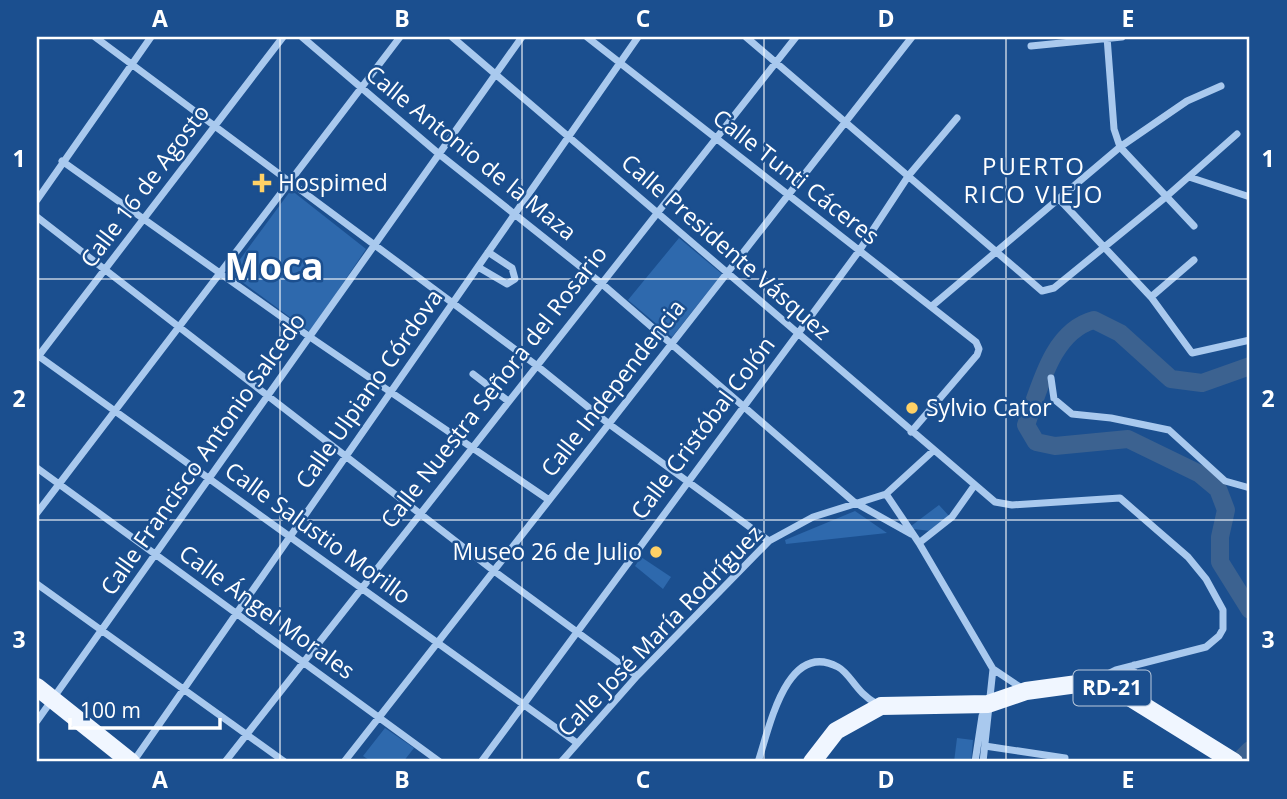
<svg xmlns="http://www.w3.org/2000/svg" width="1287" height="799" font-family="'Open Sans',sans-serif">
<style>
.green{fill:#2e69ad}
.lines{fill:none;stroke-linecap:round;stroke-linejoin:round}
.river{stroke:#3c6290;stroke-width:18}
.minor{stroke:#a9c9ee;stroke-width:7}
.primary{stroke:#f0f6ff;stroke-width:18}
.grid{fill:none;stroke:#fff;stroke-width:2;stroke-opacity:0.55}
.poi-dot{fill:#ffd166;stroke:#1b4f8f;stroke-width:2.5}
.labels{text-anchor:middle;stroke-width:5;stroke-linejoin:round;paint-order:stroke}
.shield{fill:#1b4f8f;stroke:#bbcadd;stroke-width:2}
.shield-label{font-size:21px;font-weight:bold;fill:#fff}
.street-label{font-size:23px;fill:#fff;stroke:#1b4f8f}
.poi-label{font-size:23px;fill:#fff;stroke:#1b4f8f;text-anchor:start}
.neighbourhood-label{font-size:24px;letter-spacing:2px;fill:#fff;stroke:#1b4f8f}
.town-label{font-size:37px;font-weight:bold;fill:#fff;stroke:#1b4f8f}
.neatline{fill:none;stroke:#fff;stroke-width:2.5}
.grid-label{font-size:23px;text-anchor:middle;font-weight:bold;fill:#fff}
</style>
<rect width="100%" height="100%" fill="#1b4f8f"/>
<path class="green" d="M291,190L366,249L310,332L230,273Z
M679,238L722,274L672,337L628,300Z
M939,505L950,517L931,531L913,529L911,526Z
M855,511L887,533L786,544L785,540Z
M641,557L671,577L663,589L635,566Z
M385,728L414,748L403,762H372L363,756Z
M957,738L973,740L971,762H954Z"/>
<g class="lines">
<path class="river" d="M1250,366L1202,383L1171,379L1120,333L1094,320C1052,331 1040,387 1026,425L1036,442L1055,446L1128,439L1200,474L1218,489L1226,510L1220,537V562L1250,610
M1238,762L1250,750"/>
<path class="minor" d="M95,37L536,365L609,424L769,541
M302,37L439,154L601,283L854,502L911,534
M452,37L995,502L1012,505L1120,498L1188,557L1206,579L1223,610V629L1219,636L1206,647L1116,670L1096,680
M587,37L976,342L979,349L977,355L911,432
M746,37L1042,291L1054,288L1167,196L1237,134
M1107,37L1114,129L1120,147L1194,226
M1031,46L1122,37
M62,161L310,337L549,500
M1189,177L1250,197
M1059,199L1151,297L1192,353L1250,340
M37,200L151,37
M37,217L494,571L637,676
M478,267L507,284L515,279L512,268L488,252
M1151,297L1194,260
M932,306L1120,147L1187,101L1221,86
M37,355L577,743
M37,358L283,37
M473,374L508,401
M1051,378L1054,399L1072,414L1111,418L1169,430L1225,481L1250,488
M37,468L440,762
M886,494L919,543L993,669L983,762
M37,513L400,37
M919,543L952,517L974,486
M37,584L285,762
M1134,665L1132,677L1135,696
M993,669L1023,689
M37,721L522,37
M985,746L1065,758
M133,762L638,37
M225,762L796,37
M344,762L912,37
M481,762L859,251L909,175L957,118
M561,762L637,676L769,541L813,517L886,494L933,451
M758,762C769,730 786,639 838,667C851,674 856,693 877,704
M975,762L982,716L987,705"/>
<path class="primary" d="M37,687L131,762
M812,762L836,731L881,706L988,704L1026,691L1092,682L1123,693L1234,762"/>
</g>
<path class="grid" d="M280,37V762M522,37V762M764,37V762M1006,37V762M37,279H1250M37,520H1250"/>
<g class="poi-dot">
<path d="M258.5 172.5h7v7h7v7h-7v7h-7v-7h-7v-7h7z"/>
<circle cx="912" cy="408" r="7"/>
<circle cx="656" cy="552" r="7"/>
</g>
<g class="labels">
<rect class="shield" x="1073.5" y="670.5" width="77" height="35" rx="5"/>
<g class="shield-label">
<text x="1112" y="695">RD-21</text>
</g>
<g class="street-label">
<text transform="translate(471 153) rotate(39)" y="8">Calle Antonio de la Maza</text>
<text transform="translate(796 177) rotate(38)" y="8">Calle Tunti Cáceres</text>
<text transform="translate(145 186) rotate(-53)" y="8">Calle 16 de Agosto</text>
<text transform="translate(726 247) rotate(41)" y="8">Calle Presidente Vásquez</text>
<text transform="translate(494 387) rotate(-52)" y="8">Calle Nuestra Señora del Rosario</text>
<text transform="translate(613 388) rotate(-52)" y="8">Calle Independencia</text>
<text transform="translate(369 389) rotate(-55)" y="8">Calle Ulpiano Córdova</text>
<text transform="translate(703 428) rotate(-53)" y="8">Calle Cristóbal Colón</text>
<text transform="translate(203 454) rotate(-55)" y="8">Calle Francisco Antonio Salcedo</text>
<text transform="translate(318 533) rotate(36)" y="8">Calle Salustio Morillo</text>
<text transform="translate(267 612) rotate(36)" y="8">Calle Ángel Morales</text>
<text transform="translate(660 631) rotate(-46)" y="8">Calle José María Rodríguez</text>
</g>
<g class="poi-label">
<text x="278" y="191">Hospimed</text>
<text x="926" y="416">Sylvio Cator</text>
<text x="642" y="560" text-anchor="end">Museo 26 de Julio</text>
</g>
<g class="neighbourhood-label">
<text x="1034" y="175">PUERTO<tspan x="1034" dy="28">RICO VIEJO</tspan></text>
</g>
<g class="town-label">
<text x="274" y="280">Moca</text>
</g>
</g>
<rect width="1287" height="799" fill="none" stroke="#1b4f8f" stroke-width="77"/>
<path d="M70 718v10h150v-10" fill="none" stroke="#ffffff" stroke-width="3.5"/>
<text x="80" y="718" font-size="21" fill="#ffffff" stroke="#1b4f8f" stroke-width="5" paint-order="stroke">100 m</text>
<rect x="38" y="38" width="1210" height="722" class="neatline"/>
<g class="grid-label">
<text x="160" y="27">A</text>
<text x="402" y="27">B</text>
<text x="643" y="27">C</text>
<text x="886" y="27">D</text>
<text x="1128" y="27">E</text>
<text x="19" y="167">1</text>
<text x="1268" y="167">1</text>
<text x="19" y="407">2</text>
<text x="1268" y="407">2</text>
<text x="19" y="648">3</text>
<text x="1268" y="648">3</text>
<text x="160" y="788">A</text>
<text x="402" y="788">B</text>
<text x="643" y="788">C</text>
<text x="886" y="788">D</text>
<text x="1128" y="788">E</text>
</g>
</svg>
